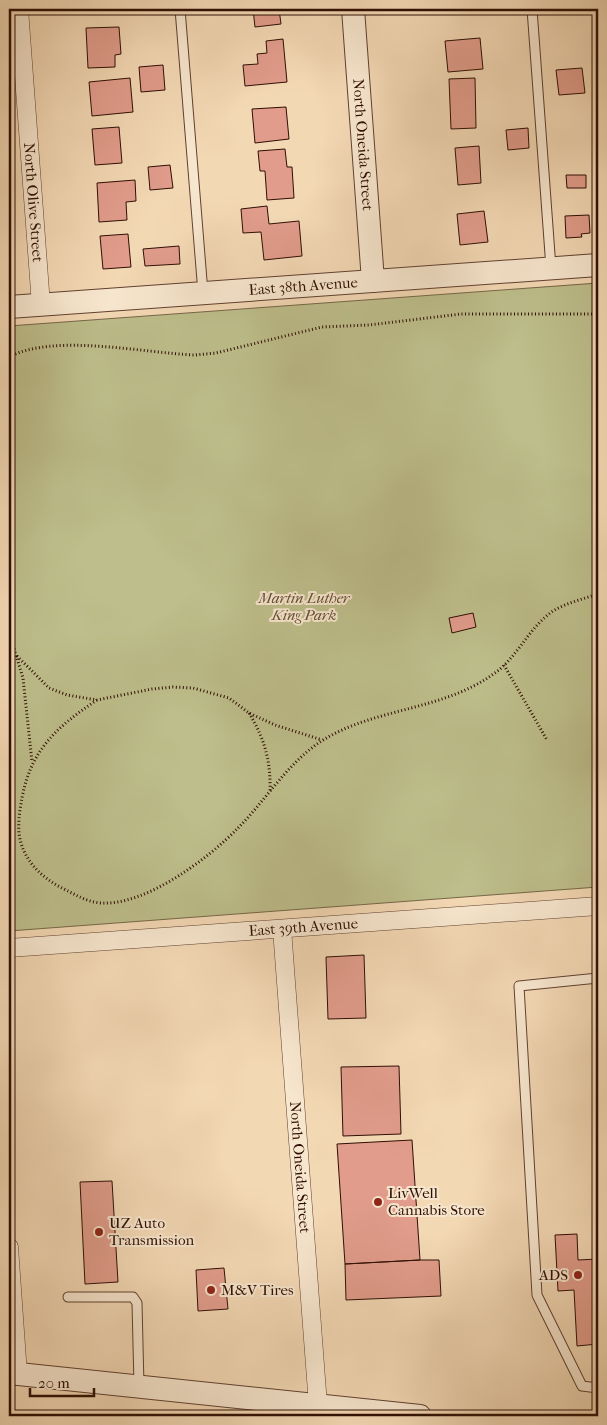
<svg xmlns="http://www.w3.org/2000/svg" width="607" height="1425" font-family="'IM FELL French Canon',serif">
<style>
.green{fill:#bdbe8b;stroke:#766648}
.building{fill:#e19c8b;stroke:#2f0e04}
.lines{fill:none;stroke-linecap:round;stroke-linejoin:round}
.service-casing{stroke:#604030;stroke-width:11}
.minor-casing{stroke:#604030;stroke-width:19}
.tertiary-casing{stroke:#604030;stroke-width:24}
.path{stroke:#2f0e04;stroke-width:3;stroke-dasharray:1 2.5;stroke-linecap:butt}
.service{stroke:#f7e6ce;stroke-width:9}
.minor{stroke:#f7e6ce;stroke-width:18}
.tertiary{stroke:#f7e6ce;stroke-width:22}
.poi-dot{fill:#8f2418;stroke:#f7e6ce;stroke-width:2}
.labels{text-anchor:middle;stroke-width:4;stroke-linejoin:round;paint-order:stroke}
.street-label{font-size:15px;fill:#2f0e04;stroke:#f7e6ce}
.park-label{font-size:15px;font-style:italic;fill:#614c33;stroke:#f7e6ce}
.poi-label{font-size:15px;fill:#2f0e04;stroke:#f7e6ce;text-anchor:start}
</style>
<rect width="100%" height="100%" fill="#f3d8b4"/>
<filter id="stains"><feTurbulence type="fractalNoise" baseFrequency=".004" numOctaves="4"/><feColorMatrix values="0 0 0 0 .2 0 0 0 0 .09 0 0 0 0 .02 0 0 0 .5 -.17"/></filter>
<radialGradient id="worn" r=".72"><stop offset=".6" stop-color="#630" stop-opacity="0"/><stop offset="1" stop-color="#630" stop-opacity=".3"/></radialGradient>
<path class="green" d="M598,283V887L9,931V326Z"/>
<path class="building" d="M253,9H279L281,24L255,27Z
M443,9H470V11L444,13Z
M119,27L121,54L115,55V67L88,68L86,28Z
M480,38L483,69L448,72L445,41Z
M283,39L287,82L245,86L243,65L258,64L257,54L267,53L266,41Z
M163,65L165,90L141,92L139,67Z
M582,68L585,93L559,95L556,70Z
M130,78L133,112L92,116L89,82Z
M475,78L476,128L451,129L449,79Z
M286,107L289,139L255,143L252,109Z
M119,127L122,163L95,165L92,129Z
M528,128L529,148L508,150L506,130Z
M479,146L481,183L458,185L455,148Z
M285,149L287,167H292L294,198L267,200L265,171H260L258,151Z
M170,165L173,188L150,190L148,167Z
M566,175H586V188H567Z
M135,180L136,201L126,202L127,220L99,222L97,183Z
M267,206L269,224L299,221L302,256L264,260L261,232L243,233L241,209Z
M484,211L488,242L460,245L457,214Z
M589,215L590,233L581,234L582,237L566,238L565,216Z
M128,234L131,267L103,269L100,236Z
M179,246L180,264L145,266L143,249Z
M473,613L476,627L452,633L449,618Z
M364,955L366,1018L328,1019L326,957Z
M399,1066L401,1134L343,1136L341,1067Z
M412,1140L420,1260L345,1264L337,1144Z
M112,1181L118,1282L85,1284L80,1182Z
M577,1234L578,1260L598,1259V1344L577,1346L574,1290L558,1291L555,1235Z
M420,1260H439L441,1296L346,1300L345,1264Z
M224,1268L228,1309L198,1311L196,1270Z"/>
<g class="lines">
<g class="service-casing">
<path id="service" d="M180,9L203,293
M532,9L551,268
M598,978L519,986L537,1295L582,1386L598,1388
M68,1297H133L137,1303L139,1386"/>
</g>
<g class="minor-casing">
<g id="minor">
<path id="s1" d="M19,9L41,305"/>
<path id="s2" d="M282,929L318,1405"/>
<path id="s3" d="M9,948L598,906"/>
<path d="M9,1247L18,1374"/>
</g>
</g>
<g class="tertiary-casing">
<g id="tertiary">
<path id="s4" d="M353,9L373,281"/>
<path id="s5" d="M9,307L598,265"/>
<path d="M9,1373L420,1416"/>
</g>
</g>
<path class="path" d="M9,357C54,333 143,353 195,355L216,353L322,327L369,325L461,314H598
M9,632L23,678L32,762
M17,656L49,688L67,695L97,700L152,689L173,687L193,688L229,698L249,713L275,725L322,740
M504,665L547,740
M97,700C58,726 31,749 22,798C20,809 18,821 19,833C22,859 41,878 64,889C76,895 87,902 101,903C145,906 208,859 238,828C265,801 287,764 320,742C372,708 441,711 492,675C517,659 528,628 553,611C566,603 583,599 598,594
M249,713C265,739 271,762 270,793"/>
<use href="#service" class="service"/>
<use href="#minor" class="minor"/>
<use href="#tertiary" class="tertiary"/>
</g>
<g class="poi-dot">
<circle cx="378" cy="1202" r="5"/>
<circle cx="99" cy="1232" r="5"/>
<circle cx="578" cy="1275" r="5"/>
<circle cx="211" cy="1290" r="5"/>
</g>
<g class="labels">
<g class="street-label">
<text dy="5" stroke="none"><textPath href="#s4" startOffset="136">North Oneida Street</textPath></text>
<text dy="5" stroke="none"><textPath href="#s1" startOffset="194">North Olive Street</textPath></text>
<text dy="5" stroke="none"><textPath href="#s5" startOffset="295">East 38th Avenue</textPath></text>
<text dy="5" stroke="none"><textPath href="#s3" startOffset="295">East 39th Avenue</textPath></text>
<text dy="5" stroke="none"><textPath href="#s2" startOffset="239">North Oneida Street</textPath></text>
</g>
<g class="park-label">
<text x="304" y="603">Martin Luther<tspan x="304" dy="17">King Park</tspan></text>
</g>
<g class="poi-label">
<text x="388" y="1198">LivWell<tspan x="388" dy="17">Cannabis Store</tspan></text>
<text x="109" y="1228">UZ Auto<tspan x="109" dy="17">Transmission</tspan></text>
<text x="568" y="1280" text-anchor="end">ADS</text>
<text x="221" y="1295">M&amp;V Tires</text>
</g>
</g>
<rect width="607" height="1425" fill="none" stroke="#f3d8b4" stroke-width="30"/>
<rect x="10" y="10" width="587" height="1405" fill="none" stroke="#2f0e04" stroke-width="2.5"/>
<rect x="15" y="15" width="577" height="1395" fill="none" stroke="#2f0e04"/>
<path d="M30 1388v8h64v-8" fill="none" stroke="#2f0e04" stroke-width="2.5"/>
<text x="38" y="1388" font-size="15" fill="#2f0e04" stroke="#f7e6ce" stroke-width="4" paint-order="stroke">20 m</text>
<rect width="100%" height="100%" filter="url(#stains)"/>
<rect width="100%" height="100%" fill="url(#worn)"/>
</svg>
